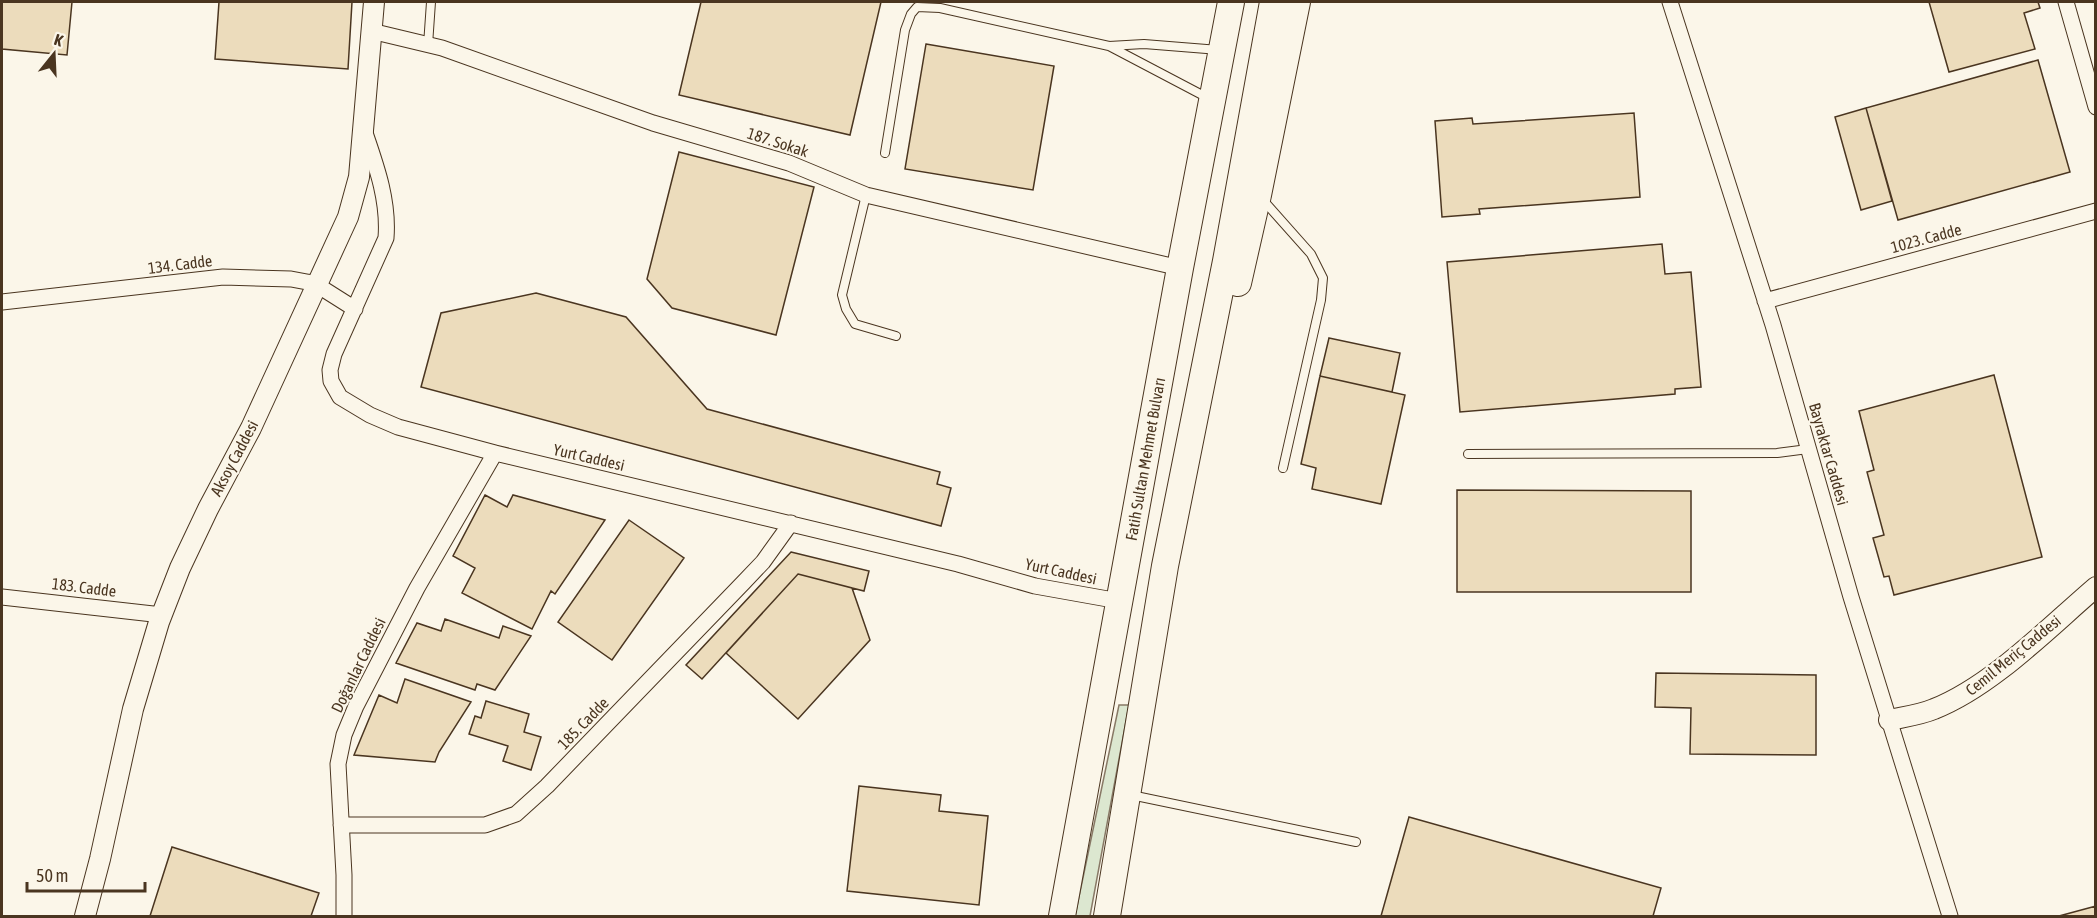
<svg xmlns="http://www.w3.org/2000/svg" width="2097" height="918" font-family="'Asap Condensed',sans-serif">
<style>
.green{fill:#dce7d0;stroke:#887966;stroke-width:1.5}
.building{fill:#ecdcbc;stroke:#4a3520;stroke-width:1.5}
.lines{fill:none;stroke-linecap:round;stroke-linejoin:round}
.lane-casing{stroke:#4a3520;stroke-width:10}
.street-casing{stroke:#4a3520;stroke-width:17}
.secondary-casing{stroke:#4a3520;stroke-width:22}
.highway-casing{stroke:#4a3520;stroke-width:28}
.lane{stroke:#fbf6e9;stroke-width:8}
.street{stroke:#fbf6e9;stroke-width:15}
.secondary{stroke:#fbf6e9;stroke-width:20}
.highway{stroke:#fbf6e9;stroke-width:26}
.labels{text-anchor:middle;stroke-width:4.5;stroke-linejoin:round;paint-order:stroke}
.street-label{font-size:16px;fill:#4a3520;stroke:#fbf6e9}
</style>
<rect width="100%" height="100%" fill="#fbf6e9"/>
<path class="green" d="M1119,705H1129L1090,916H1075Z"/>
<path class="building" d="M2,2H72L67,55L2,49Z
M219,2H352L348,69L215,59Z
M701,2H881L850,135L679,95Z
M1929,2H2038L2040,8L2024,13L2035,49L1949,72Z
M926,44L1054,66L1033,190L905,169Z
M2038,60L2070,172L1898,220L1866,108Z
M1866,108L1892,201L1861,210L1835,117Z
M1634,113L1640,197L1479,209L1480,214L1442,217L1435,121L1472,118L1473,124Z
M679,152L814,187L776,335L672,308L647,279Z
M1662,244L1665,274L1691,272L1701,387L1675,389V394L1460,412L1447,262Z
M536,293L626,317L707,409L940,472L937,484L951,488L941,526L421,387L441,313Z
M1329,338L1400,353L1392,392L1320,376Z
M1994,375L2042,557L1894,595L1889,576L1884,577L1873,538L1884,535L1867,472L1874,470L1859,411Z
M1320,376L1405,395L1381,504L1312,489L1316,468L1301,464Z
M1457,490L1691,491V592H1457Z
M485,495L507,507L513,495L605,520L555,594L551,591L532,629L462,593L475,568L453,556Z
M629,520L684,558L612,660L558,622Z
M791,552L869,571L864,591L798,574L702,679L686,665Z
M798,574L852,588L870,640L798,719L726,653Z
M445,619L499,638L503,626L531,636L495,690L477,684L475,690L396,663L417,623L441,631Z
M1656,673L1816,675V755L1690,754L1691,708L1655,707Z
M405,679L471,702L439,752L435,762L354,755L379,695L397,703Z
M486,701L529,714L524,732L541,737L531,770L503,761L508,746L469,734L475,716L481,718Z
M859,786L941,795L939,811L988,816L979,905L847,891Z
M1409,817L1661,888L1653,916H1381Z
M172,847L319,893L311,916H150Z
M2096,906V916H2059Z"/>
<g class="lines">
<g class="lane-casing">
<path id="lane" d="M428,45L431,2
M1109,46L1208,98
M885,153L905,30L911,14L917,7L940,8L1109,46L1144,44L1219,50
M866,195L842,295L846,309L855,324L896,336
M1263,200L1311,254L1323,278L1321,300L1283,468
M1468,454L1777,453L1808,449
M1131,795L1356,842"/>
</g>
<g class="street-casing">
<path id="street" d="M1670,2L1773,325L1851,597L1950,916
M2066,2L2096,107
M371,31L442,48L653,123L789,163L866,195L1180,268
M364,130C376,165 389,200 386,238L334,354L330,370L331,381L340,397L370,415L398,427L495,453L958,564L1035,586L1119,601
M1765,301L2096,211
M2,302L223,277L291,279L307,282L317,285L355,309
M2,597L162,615
M341,825H485L516,814L547,786L743,583L763,562L791,523
M344,916V875L338,764L344,735L356,706L417,588L495,453"/>
</g>
<g class="secondary-casing">
<path id="secondary" d="M1889,720C1903,717 1920,715 1934,709C1992,686 2048,628 2096,587
M85,916L100,859L133,709L159,622L180,568L208,509L251,428L348,217L359,177L374,2"/>
</g>
<g class="highway-casing">
<path id="highway" d="M1238,283L1258,195L1297,2
M1062,916L1180,268L1231,2
M1107,916L1165,566L1226,261L1273,2"/>
</g>
<use href="#lane" class="lane"/>
<use href="#street" class="street"/>
<use href="#secondary" class="secondary"/>
<use href="#highway" class="highway"/>
</g>
<g class="labels">
<g class="street-label">
<text transform="translate(778 142) rotate(18)" y="6">187. Sokak</text>
<text transform="translate(1926 238) rotate(-15)" y="6">1023. Cadde</text>
<text transform="translate(180 264) rotate(-7)" y="6">134. Cadde</text>
<text transform="translate(1829 454) rotate(74)" y="6">Bayraktar Caddesi</text>
<text transform="translate(589 457) rotate(13)" y="6">Yurt Caddesi</text>
<text transform="translate(234 458) rotate(-62)" y="6">Aksoy Caddesi</text>
<text transform="translate(1145 459) rotate(-80)" y="6">Fatih Sultan Mehmet Bulvarı</text>
<text transform="translate(1061 571) rotate(12)" y="6">Yurt Caddesi</text>
<text transform="translate(84 587) rotate(7)" y="6">183. Cadde</text>
<text transform="translate(2013 655) rotate(-39)" y="6">Cemil Meriç Caddesi</text>
<text transform="translate(358 665) rotate(-64)" y="6">Doğanlar Caddesi</text>
<text transform="translate(583 723) rotate(-46)" y="6">185. Cadde</text>
</g>
</g>
<rect width="2097" height="918" fill="none" stroke="#4a3520" stroke-width="6"/>
<g transform="translate(54 54) rotate(18)" stroke="#fbf6e9" stroke-width="4.5" paint-order="stroke">
<path d="M0-4.5L10 22L0 15L-10 22Z" fill="#4a3520"/>
<text y="-9" font-size="16" font-weight="bold" text-anchor="middle" fill="#4a3520">K</text>
</g>
<path d="M27 882v9h118v-9" fill="none" stroke="#4a3520" stroke-width="3"/>
<text x="36" y="882" font-size="18" fill="#4a3520" stroke="#fbf6e9" stroke-width="4.5" paint-order="stroke">50 m</text>
</svg>
